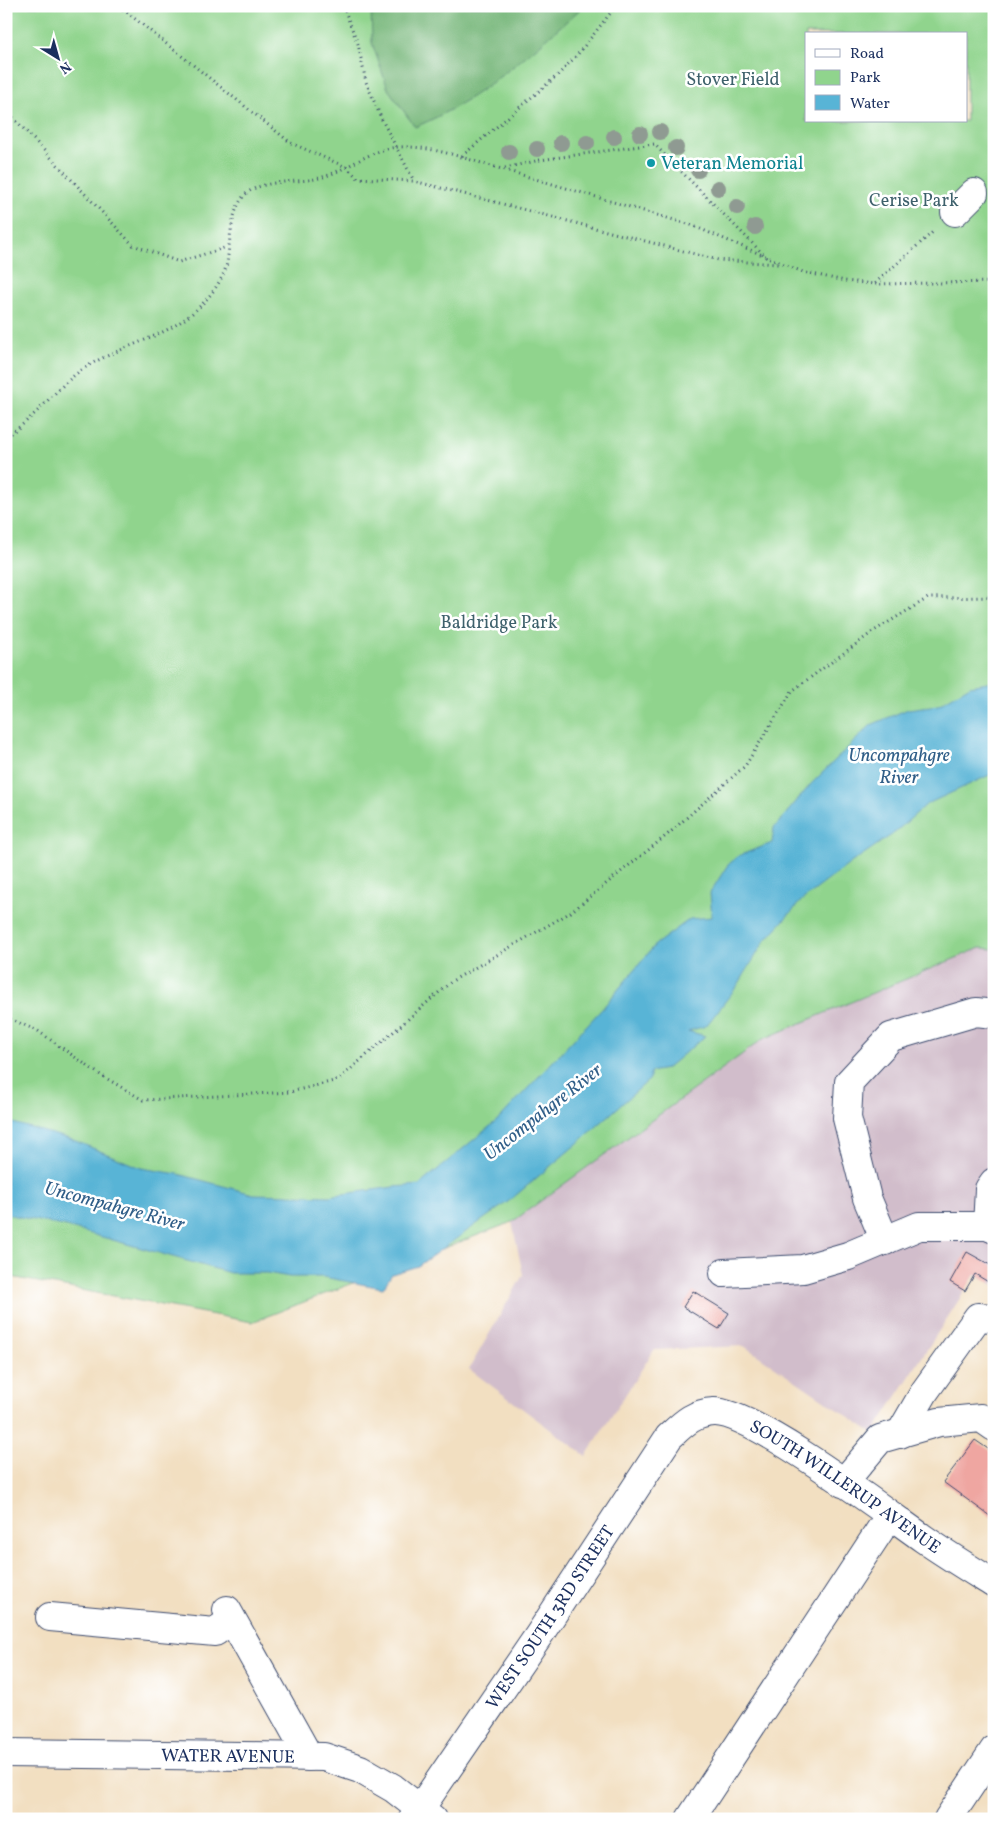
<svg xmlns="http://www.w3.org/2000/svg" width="1000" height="1825" font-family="Vollkorn,serif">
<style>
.industrial{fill:#d1bdcb}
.green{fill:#90d48d;stroke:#568276;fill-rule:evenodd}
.forest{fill:#74b678;stroke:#48726b}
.water{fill:#58b4d6;stroke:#3a729a}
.building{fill:#efa6a1}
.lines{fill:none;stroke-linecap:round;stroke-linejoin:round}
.minor-casing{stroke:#3b496d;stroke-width:30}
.path{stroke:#3b496d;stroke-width:3;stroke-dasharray:1 4;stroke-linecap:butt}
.minor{stroke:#fff;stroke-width:28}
.tree{fill:#8f9a92}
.culture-dot{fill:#0f9aa8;stroke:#fff;stroke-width:2}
.labels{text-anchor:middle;stroke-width:5;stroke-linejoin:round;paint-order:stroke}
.park-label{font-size:18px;fill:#3e616c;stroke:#fff}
.culture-label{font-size:18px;fill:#0d838f;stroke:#fff;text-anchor:start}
.street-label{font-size:18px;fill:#1b2f5e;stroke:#fff}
.water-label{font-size:19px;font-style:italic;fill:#305e88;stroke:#fff}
</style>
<rect width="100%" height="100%" fill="#fff"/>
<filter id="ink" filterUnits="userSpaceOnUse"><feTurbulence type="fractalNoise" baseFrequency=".02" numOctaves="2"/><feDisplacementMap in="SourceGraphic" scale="10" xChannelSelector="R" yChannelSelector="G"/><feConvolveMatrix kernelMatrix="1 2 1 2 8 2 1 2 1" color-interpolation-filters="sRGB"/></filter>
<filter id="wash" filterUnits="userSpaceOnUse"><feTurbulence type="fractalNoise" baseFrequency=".0096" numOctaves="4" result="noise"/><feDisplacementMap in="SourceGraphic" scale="20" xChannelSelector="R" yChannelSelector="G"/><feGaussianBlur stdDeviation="1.12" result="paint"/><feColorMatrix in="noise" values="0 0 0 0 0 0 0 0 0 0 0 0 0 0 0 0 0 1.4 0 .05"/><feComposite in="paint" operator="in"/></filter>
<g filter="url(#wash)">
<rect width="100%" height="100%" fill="#f2dfc1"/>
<path class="industrial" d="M980,948L994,949V1285L975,1275L873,1433L744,1346L654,1350L586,1456L469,1369L523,1275L512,1222L626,1134L763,1039Z"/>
<path class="green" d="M6,6H994V949L980,948L763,1039L512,1222L252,1322L6,1276ZM806,34H966V121H806Z"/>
<path class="forest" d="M371,6H584C532,51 479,101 415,127L388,89L372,43Z"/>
<path class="water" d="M994,682V773L927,804L893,834L852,862L802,900L764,942L738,985L706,1026L688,1031L705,1036L666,1069L650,1072V1079L578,1143L509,1201L418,1266L392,1274L383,1288L323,1277H290L267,1273H230L63,1226L6,1214V1121L73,1140L141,1168L178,1174L253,1194L329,1196L394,1187L419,1185L500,1118L602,1009L656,944L690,919L712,917L710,893L727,866L738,856L772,843L774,828L811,784L871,725L908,709L938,705L970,686Z"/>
<g id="blocks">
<path class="building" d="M967,1252L994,1267V1276L990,1283L975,1274L965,1291L950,1282Z
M693,1291L729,1313L719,1329L683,1307Z
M975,1440L994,1453V1519L943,1482Z"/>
</g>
</g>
<g filter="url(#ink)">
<use href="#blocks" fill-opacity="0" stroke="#3b496d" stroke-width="1"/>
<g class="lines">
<g class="minor-casing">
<g id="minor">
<path d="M955,212L974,193"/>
<path d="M987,1226L989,1189L994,1182"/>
<path d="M885,1241L867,1198L847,1118L849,1082L891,1037L976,1012L994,1014"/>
<path d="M724,1273L803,1269L848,1256L919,1226H987L994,1229"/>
<path d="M900,1434L925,1391L978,1317L994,1318"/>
<path d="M843,1483L880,1439L939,1422L981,1418L994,1427"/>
<path d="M227,1610L309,1757"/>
<path d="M50,1617L215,1632L231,1620"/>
<path id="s1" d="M6,1753L324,1757L360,1769L393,1788L433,1819"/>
<path id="s2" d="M413,1819L539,1635L669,1437C683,1424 693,1413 714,1412C752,1411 887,1513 924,1539C947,1555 970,1569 994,1584"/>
<path d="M690,1819L890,1515"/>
<path d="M948,1819L994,1750"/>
</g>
</g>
<path class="path" d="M119,6L291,143L346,167L358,178L414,181L718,260L778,264
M343,6L358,44L366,82L382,120L414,181
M6,110L133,245L179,262L227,247
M462,156L558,75L578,54L616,6
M505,168L540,160L654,144L767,258
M875,283L934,231
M6,436C35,419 53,391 80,371C116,346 163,340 196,310C209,298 223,281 227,263C230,243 230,214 243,197C258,179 294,183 315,179C345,173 368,149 399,147C417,146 434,150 451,154L691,225L803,272L845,281L874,284L994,282
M6,1017L38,1031L99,1074L143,1100L290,1092L338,1080L452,981L571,912L667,835L745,766L792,691L874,631L928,598L994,597"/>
<use href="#minor" class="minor"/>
</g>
<g class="tree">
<circle cx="660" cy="132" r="8"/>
<circle cx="640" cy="134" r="8"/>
<circle cx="614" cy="137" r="8"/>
<circle cx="561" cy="143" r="8"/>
<circle cx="587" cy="143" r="8"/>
<circle cx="676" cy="148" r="8"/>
<circle cx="537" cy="149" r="8"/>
<circle cx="509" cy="152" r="8"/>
<circle cx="698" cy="170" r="8"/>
<circle cx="718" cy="188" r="8"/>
<circle cx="737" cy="207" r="8"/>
<circle cx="755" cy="227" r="8"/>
</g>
</g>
<circle class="culture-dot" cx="651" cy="163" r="5"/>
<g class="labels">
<g class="park-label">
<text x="733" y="85">Stover Field</text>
<text x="914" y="206">Cerise Park</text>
<text x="499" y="628">Baldridge Park</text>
</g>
<g class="culture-label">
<text x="661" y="169">Veteran Memorial</text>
</g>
<g class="street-label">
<text dy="6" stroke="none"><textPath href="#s2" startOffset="665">SOUTH WILLERUP AVENUE</textPath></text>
<text dy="6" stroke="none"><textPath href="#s2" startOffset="244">WEST SOUTH 3RD STREET</textPath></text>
<text dy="6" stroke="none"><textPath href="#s1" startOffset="222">WATER AVENUE</textPath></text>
</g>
<g class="water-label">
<text x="899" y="761">Uncompahgre<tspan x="899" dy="22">River</tspan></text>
<text transform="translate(542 1111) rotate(-38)" y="7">Uncompahgre River</text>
<text transform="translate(115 1205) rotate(15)" y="7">Uncompahgre River</text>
</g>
</g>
<rect width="1000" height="1825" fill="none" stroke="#fff" stroke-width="25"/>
<rect x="805" y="32" width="162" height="90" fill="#ffffff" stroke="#a4acbf"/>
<rect x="815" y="49" width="25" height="8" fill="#ffffff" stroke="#a4acbf"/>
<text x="850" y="58" font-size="15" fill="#1b2f5e">Road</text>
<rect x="815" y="70" width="25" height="15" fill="#90d48d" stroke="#a4acbf"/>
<text x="850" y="82" font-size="15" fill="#1b2f5e">Park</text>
<rect x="815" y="95" width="25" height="15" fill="#58b4d6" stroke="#a4acbf"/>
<text x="850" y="108" font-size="15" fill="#1b2f5e">Water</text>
<g transform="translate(58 58) rotate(143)" stroke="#ffffff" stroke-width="4" paint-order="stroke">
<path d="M0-4L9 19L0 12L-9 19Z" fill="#1b2f5e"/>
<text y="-8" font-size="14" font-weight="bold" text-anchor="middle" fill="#1b2f5e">N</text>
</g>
</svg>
